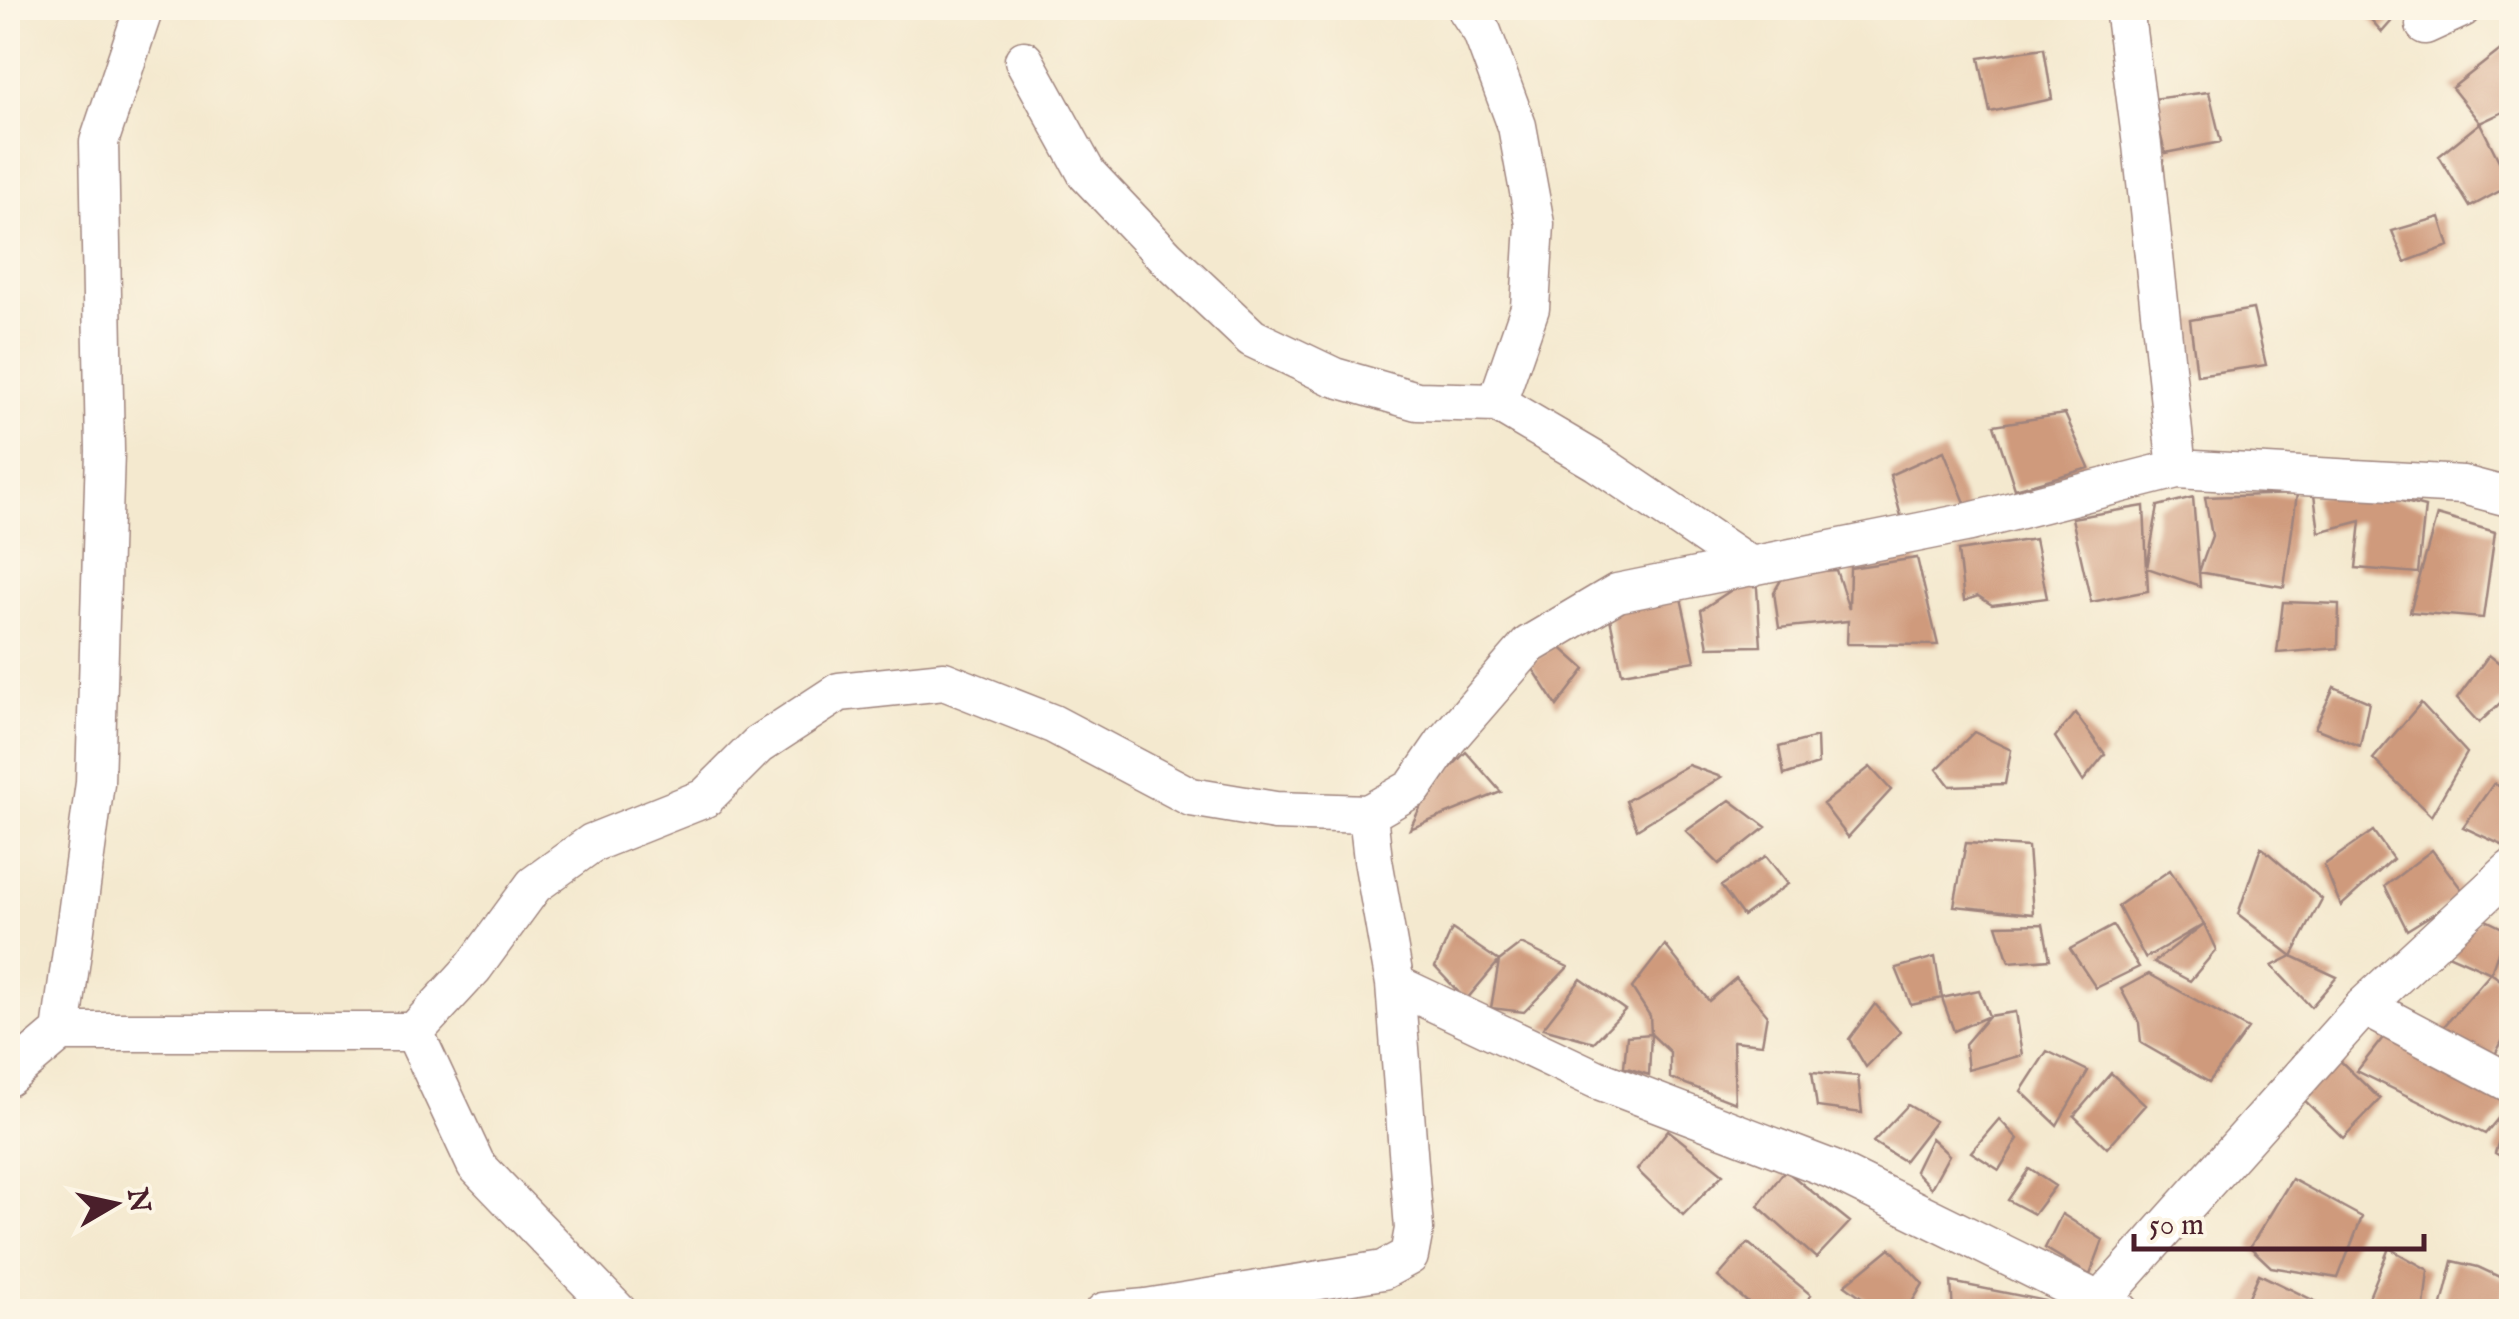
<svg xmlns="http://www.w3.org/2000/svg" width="2519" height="1319" font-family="'IM FELL English',serif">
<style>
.building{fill:#cf9a7c}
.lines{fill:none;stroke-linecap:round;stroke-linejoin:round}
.minor-casing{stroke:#9f847d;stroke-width:41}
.minor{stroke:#fff;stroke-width:38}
</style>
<rect width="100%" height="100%" fill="#fcf5e5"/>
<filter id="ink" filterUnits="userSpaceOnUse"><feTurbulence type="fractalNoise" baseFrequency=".01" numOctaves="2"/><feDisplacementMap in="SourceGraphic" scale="20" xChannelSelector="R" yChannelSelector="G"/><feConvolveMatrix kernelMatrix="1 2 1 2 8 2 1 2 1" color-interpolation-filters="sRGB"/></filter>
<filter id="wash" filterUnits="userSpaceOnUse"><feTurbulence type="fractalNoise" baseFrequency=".0048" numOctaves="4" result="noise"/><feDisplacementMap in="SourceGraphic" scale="40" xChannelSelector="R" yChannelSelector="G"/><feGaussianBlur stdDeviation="2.25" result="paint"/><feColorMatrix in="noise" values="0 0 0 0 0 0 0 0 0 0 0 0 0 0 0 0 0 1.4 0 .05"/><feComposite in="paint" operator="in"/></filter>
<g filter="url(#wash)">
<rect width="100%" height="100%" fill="#f4e9cf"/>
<g id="blocks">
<path class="building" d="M2361,8H2403L2382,32Z
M2044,48L2052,99L1990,112L1979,58Z
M2503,48L2512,61V108L2480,123L2452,88Z
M2209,92L2221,142L2165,153L2152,99Z
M2480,123L2511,185L2470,207L2439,156Z
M2440,217L2449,246L2405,262L2392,231Z
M2253,309L2266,365L2197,375L2190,320Z
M2065,414L2089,468L2015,489L1994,425Z
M1944,451L1970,515L1901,516L1890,475Z
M2365,492L2425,507L2418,573L2356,568L2361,521L2319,532L2314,495Z
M2297,494L2284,587L2199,572L2212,536L2205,497Z
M2193,497L2199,572L2200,586L2147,568L2158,506Z
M2144,506L2148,591L2091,602L2072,518Z
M2437,515L2495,532L2483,618L2410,612Z
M2035,539L2047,598L1992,605L1978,596L1964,601L1958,551Z
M1917,558L1938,645L1847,644L1848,621L1779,628L1774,592L1785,573L1836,570L1849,609L1850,568Z
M1756,574L1761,646L1708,647L1701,610Z
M1681,598L1695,661L1622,673L1607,605Z
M2283,602L2339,604L2338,648L2277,653Z
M1556,643L1585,669L1557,706L1530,664Z
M2489,655L2512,673V692L2479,723L2457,699Z
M2334,687L2369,702L2360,746L2315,728Z
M2421,703L2467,753L2431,816L2373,759Z
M2075,713L2105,754L2083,781L2055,737Z
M1974,732L2011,750L2005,784L1950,786L1937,769Z
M1817,737L1818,764L1784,775L1779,747Z
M1466,752L1501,792L1410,829L1428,791Z
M1688,765L1721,777L1637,829L1626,801Z
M1870,767L1891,790L1848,837L1823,804Z
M2494,783L2512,791V841L2506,847L2463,827Z
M1730,800L1766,827L1719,864L1686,831Z
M2373,831L2393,859L2341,906L2324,865Z
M1966,843L2028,847L2033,914L1954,906Z
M2261,847L2322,899L2292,956L2238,914Z
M2432,850L2465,894L2407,930L2385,886Z
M1766,856L1788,884L1743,916L1721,886Z
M2170,870L2204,924L2145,958L2118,906Z
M2482,918L2506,930L2491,973L2441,951Z
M2043,924L2050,959L2009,962L1997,925Z
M2204,924L2216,950L2190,981L2154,962Z
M2113,926L2139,967L2096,988L2070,949Z
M1452,929L1499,961L1466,1000L1435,967Z
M1521,944L1568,967L1524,1012L1491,1008L1499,961Z
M1665,945L1709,1001L1736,978L1767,1014L1762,1044L1733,1041L1735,1103L1670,1078V1052L1651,1034L1650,1016L1632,988Z
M2292,956L2337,977L2311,1007L2272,966Z
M1935,957L1942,998L1911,1005L1896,968Z
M2491,973L2512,989V1023L2492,1060L2439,1032Z
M2149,974L2248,1029L2209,1082L2141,1043L2139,1023L2121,989Z
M1581,979L1625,1010L1594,1042L1543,1028Z
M1979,990L1989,1016L1954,1031L1942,998Z
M1875,1004L1900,1032L1866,1067L1849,1039Z
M2015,1012L2022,1055L1968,1070L1965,1044L1989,1016Z
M2389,1030L2510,1104L2485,1134L2357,1071Z
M1651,1034L1649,1075L1624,1067L1627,1036Z
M2047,1051L2088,1071L2057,1125L2021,1091Z
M2332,1053L2380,1099L2343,1138L2295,1091Z
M1812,1072L1858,1076L1862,1113L1817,1107Z
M2111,1073L2145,1105L2107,1148L2074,1116Z
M2511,1103H2512V1163L2495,1153Z
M1908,1105L1935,1121L1904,1161L1873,1142Z
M1999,1119L2018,1139L1999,1170L1971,1152Z
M1668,1130L1723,1174L1683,1215L1637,1170Z
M1931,1138L1949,1155L1931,1188L1915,1171Z
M2029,1169L2055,1186L2034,1214L2008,1200Z
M1785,1170L1850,1222L1816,1258L1758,1206Z
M2292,1179L2362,1217L2338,1278L2271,1267L2250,1247Z
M2062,1214L2103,1240L2090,1275L2045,1248Z
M1748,1243L1811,1295L1799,1312H1759L1718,1277Z
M1890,1248L1923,1284L1906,1312H1882L1845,1285Z
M2389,1248L2428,1270L2424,1308L2419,1312H2389L2367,1302Z
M2453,1261L2478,1267L2506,1280L2500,1312H2444L2441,1309Z
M2259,1274L2319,1303L2315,1312H2242Z
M1951,1282L2046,1301V1312H1953Z"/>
</g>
</g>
<g filter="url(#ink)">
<use href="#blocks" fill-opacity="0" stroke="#9f847d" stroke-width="2.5"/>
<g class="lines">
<g class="minor-casing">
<path id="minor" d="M1466,8L1482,32L1517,126L1535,224L1530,308L1497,403
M2124,8L2142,145L2177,469
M2425,25L2462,8
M1024,60L1087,174L1166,257L1252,338L1334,377L1417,401L1497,403L1597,462L1752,567
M1395,984L1596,1079L1831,1169L2121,1312
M2364,1006L2512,1084
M61,1032L95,783L105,451L99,142L144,8
M414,1032L476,1165L618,1312
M8,1077L61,1032H414L474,967L534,885L592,843L705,798L758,745L839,692L944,681L1053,724L1191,797L1275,811L1368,814L1413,788L1444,743L1529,645L1617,593L1970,522L2177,469L2463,485L2512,498
M2101,1300L2364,1006L2512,869
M1104,1312L1146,1308L1383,1270L1409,1256L1414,1229L1395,984L1373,860L1368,814"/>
</g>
<use href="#minor" class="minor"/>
</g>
</g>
<rect width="2519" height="1319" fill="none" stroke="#fcf5e5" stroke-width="40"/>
<g transform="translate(115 1204) rotate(81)" stroke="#fcf5e5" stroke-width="8" paint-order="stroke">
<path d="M0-8L18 38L0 25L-18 38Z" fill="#4a1f2b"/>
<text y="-15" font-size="28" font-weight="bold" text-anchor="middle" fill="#4a1f2b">N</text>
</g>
<path d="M2134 1234v15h290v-15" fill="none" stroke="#4a1f2b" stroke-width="5"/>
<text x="2149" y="1234" font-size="30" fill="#4a1f2b" stroke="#fcf5e5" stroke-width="8" paint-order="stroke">50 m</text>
</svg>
